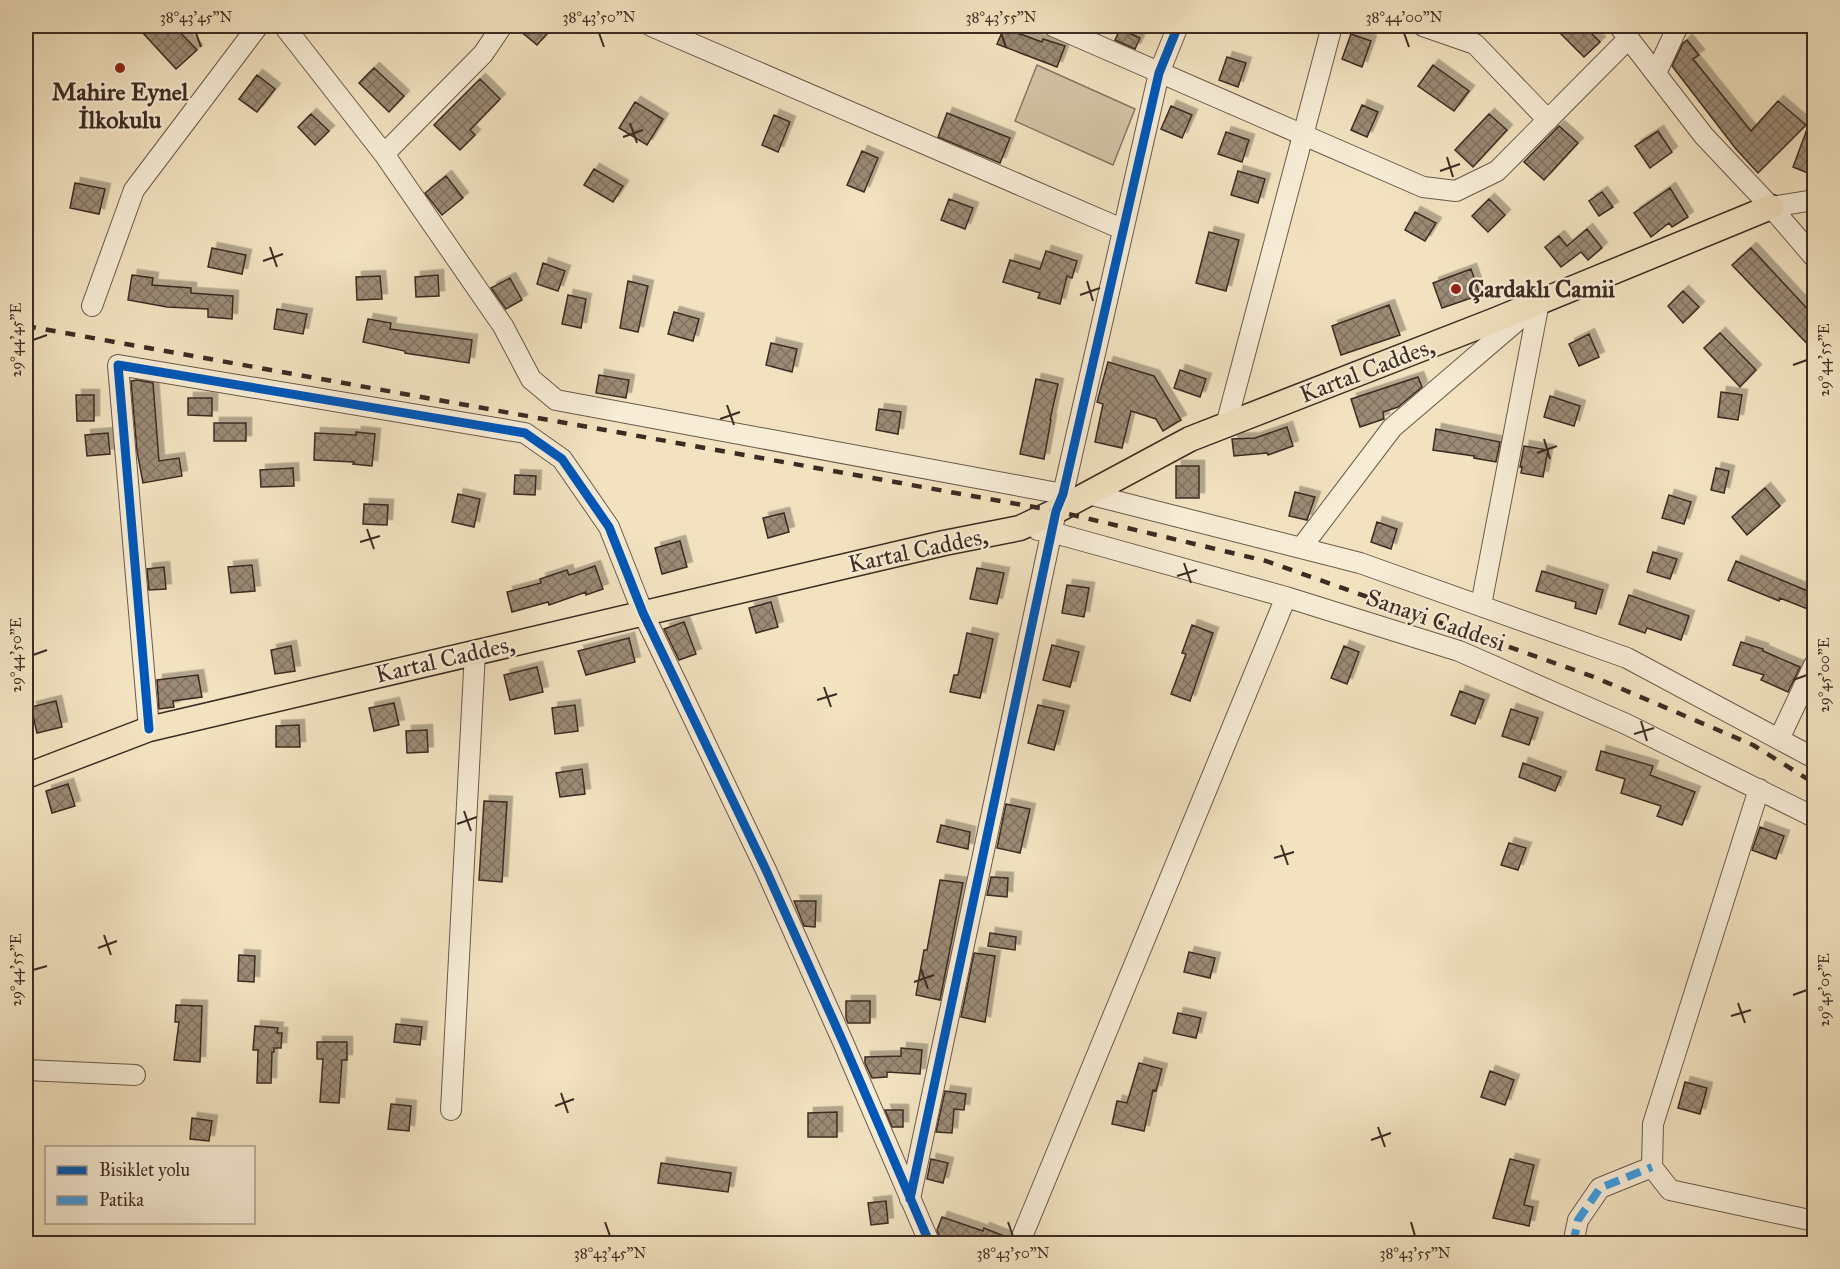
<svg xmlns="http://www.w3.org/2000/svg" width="1840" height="1269" font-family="'IM FELL Great Primer',serif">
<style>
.green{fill:#d3c3a5;stroke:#887764;stroke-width:1.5}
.building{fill:url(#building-cross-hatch);stroke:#3d2b22;stroke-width:1.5;filter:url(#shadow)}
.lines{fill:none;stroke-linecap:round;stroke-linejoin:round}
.minor-casing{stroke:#6a594a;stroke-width:22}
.major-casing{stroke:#3d2b22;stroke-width:27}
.minor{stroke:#f7ecd6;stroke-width:20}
.major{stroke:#f2e2c0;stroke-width:24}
.rail{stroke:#3d2b22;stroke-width:4.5;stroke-dasharray:10 10;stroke-linecap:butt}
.quiet{stroke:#3f9ce0;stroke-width:8;stroke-dasharray:15 8;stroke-linecap:butt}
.cycleway-casing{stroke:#f7ecd6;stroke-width:13}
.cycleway{stroke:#0057b8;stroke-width:9}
.ticks{fill:none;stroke:#3d2b22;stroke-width:2}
.poi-dot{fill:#8f2418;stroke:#f7ecd6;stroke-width:2}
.labels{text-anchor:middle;stroke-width:4.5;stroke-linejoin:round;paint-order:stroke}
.poi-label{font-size:24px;font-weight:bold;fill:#3d2b22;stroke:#f7ecd6}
.street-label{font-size:24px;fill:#3d2b22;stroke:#f7ecd6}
.neatline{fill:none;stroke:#3d2b22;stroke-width:2}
.ticks-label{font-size:15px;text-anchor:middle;fill:#3d2b22}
</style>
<defs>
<pattern id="building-cross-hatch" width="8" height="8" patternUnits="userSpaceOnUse" patternTransform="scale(1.5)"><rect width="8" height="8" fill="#9b8a74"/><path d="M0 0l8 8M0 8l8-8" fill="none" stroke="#80715f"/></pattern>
<filter id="shadow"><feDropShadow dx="5.5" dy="-5.5" stdDeviation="0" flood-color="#0004"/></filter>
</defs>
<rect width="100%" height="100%" fill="#f2e2c0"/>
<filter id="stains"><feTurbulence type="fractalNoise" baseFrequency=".00333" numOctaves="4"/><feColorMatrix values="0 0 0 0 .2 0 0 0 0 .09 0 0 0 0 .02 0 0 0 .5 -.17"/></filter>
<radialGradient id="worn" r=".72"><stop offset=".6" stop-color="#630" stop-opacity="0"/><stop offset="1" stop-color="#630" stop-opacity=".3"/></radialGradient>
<path class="green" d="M1037,65L1135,109L1113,165L1015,121Z"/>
<path class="building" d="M149,26H174L197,50L176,69L142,32Z
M514,26H554L537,45Z
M1553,26H1584L1600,42L1584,57Z
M1004,28L1042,42L1043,39L1065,46L1057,67L997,44Z
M1120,29L1140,38L1135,49L1115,40Z
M1351,34L1371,41L1362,67L1342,59Z
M1687,40L1699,55L1693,59L1751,131L1778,101L1806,125L1758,173L1736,149L1672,66L1683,43Z
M1227,57L1246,63L1238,87L1219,80Z
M1433,65L1469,91L1454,111L1418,86Z
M374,68L404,96L389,112L359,83Z
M257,75L275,89L257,112L239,99Z
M480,79L500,99L470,130L475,135L460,150L434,125Z
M635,102L663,119L647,145L619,128Z
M1362,105L1378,112L1367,137L1351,130Z
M1171,106L1192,115L1182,138L1161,129Z
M947,113L1010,138L1000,163L938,137Z
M1813,113H1815V173L1809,171L1808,173L1793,167Z
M311,114L329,131L315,145L298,127Z
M1489,114L1507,130L1473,167L1455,150Z
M774,115L790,122L778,152L762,145Z
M1559,126L1578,143L1544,180L1524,162Z
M1658,131L1672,152L1650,168L1635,146Z
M1226,132L1249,140L1242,162L1218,154Z
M862,151L878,158L864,192L847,185Z
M594,169L623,186L613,202L584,185Z
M1238,171L1265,179L1258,203L1231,195Z
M446,176L463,198L442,215L425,193Z
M75,183L105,189L99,214L70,208Z
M1670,188L1688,217L1672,227L1669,223L1651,237L1634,213Z
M1602,192L1613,207L1599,216L1589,201Z
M949,199L973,208L965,229L941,220Z
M1489,199L1505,215L1488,232L1472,216Z
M1415,212L1436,223L1425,241L1405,230Z
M1587,229L1602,248L1588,260L1581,252L1561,267L1545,247L1559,236L1567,246Z
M1209,232L1239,240L1226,291L1196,283Z
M212,248L246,255L242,274L208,267Z
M1751,248L1815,317V352L1732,265Z
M1046,251L1077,261L1072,278L1067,276L1060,304L1038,298L1040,293L1003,282L1010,260L1040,269Z
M543,263L565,271L558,291L537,284Z
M1471,269L1480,295L1442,308L1433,283Z
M132,275L153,278L152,285L191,288V293L233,296L232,319L208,317V309L167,307L128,300Z
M438,275L439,296L416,297L415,277Z
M380,276L382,299L357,300L356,277Z
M510,278L522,300L506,309L491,288Z
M628,281L648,286L638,332L620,328Z
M1683,291L1699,307L1683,323L1668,306Z
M568,295L586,299L581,328L562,324Z
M1389,305L1400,335L1341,355L1332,326Z
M277,309L307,314L303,334L274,329Z
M674,312L699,319L693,341L668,334Z
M368,319L391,323L390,329L472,340L469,363L405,353V351L363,342Z
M1720,333L1756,370L1740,387L1704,348Z
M1589,334L1599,357L1579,366L1569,344Z
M771,343L797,349L792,372L766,365Z
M1108,362L1154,376L1181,420L1163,431L1156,419L1131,411L1122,448L1095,442L1103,404L1097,402Z
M1180,370L1206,379L1200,397L1174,388Z
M599,375L629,380L626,398L596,393Z
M1418,377L1422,387L1398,407L1383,412L1384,419L1360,427L1351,399Z
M1036,379L1058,384L1050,420H1051L1044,459L1020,454Z
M137,380L153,383L159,461L179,458L182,476L143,483L137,451L131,381Z
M1721,392L1742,395L1738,420L1718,417Z
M76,395H94V421H77Z
M1550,396L1580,406L1574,426L1544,417Z
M188,398H212V416L188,415Z
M879,409L901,412L898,434L876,430Z
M214,423H246V441H214Z
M1287,427L1293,446L1268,455L1267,453L1234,456L1232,439L1255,438Z
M1436,429L1500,442L1496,462L1474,458V456L1433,450Z
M356,432L375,434L372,466L353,464L354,462L314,460L315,433L356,435Z
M108,433L110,454L87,456L85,435Z
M1524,446L1548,450L1543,477L1521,473L1522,467H1520Z
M1176,466H1199V498H1176Z
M293,468L294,486L261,487L260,470Z
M1716,468L1729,471L1724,493L1711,490Z
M515,475L536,476L535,495L514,494Z
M1765,488L1780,506L1747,535L1732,517Z
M1295,492L1315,497L1307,520L1289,516Z
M458,494L480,499L474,527L452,522Z
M1669,495L1691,502L1684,524L1662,518Z
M364,504L388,505L387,525L363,524Z
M784,513L789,532L768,538L763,518Z
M1377,522L1397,529L1391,549L1371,542Z
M680,541L687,567L662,574L655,548Z
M1653,552L1677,559L1670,579L1647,572Z
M1736,561L1815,594V612L1780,598L1779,601L1728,580Z
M252,565L255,591L231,593L228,567Z
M595,566L603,589L586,595V592L549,605L548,602L512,612L507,592L541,583L540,579L567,570L569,575Z
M164,567L166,589L149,590L147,569Z
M977,568L1004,573L997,604L970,599Z
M1542,571L1603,590L1596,614L1575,608L1576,602L1536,591Z
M1067,585L1089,588L1084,617L1062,613Z
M1629,595L1689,616L1681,640L1647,628L1645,633L1619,624Z
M771,602L778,627L756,633L749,608Z
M684,622L696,654L679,660L664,629Z
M1192,625L1213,633L1190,701L1171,694L1186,654L1182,653Z
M967,633L993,639L980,698L950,692L954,675H958Z
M629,638L635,662L586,675L578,651Z
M1741,642L1763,649V651L1800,667L1788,692L1761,680L1764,675L1733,665Z
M1052,645L1079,652L1070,687L1043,680Z
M291,646L295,671L275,674L271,650Z
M1344,646L1359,652L1347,684L1331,678Z
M537,667L543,692L510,700L504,675Z
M198,675L202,697L173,701L174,707L159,709L157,680Z
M1460,691L1484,700L1475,724L1451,715Z
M56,701L62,727L37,733L31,707Z
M394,703L399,725L374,731L369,708Z
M575,705L578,731L555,734L552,708Z
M1038,705L1064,711L1054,750L1028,743Z
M1511,709L1538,718L1529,745L1502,736Z
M299,725L300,747H276V726Z
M427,730L428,752L407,753L406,731Z
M1601,751L1653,766L1650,775L1695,792L1682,825L1657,816L1661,806L1621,793L1625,779L1596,770Z
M1523,763L1561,777L1555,791L1519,777Z
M582,769L585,794L560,797L556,773Z
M68,784L75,806L52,813L46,791Z
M484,801L507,802L502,882L479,880Z
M1006,804L1030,809L1020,853L997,848Z
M941,825L970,832L968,849L937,842Z
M1760,827L1784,836L1776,859L1752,850Z
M1509,843L1526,848L1518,870L1501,865Z
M991,877L1008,878L1007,897L987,895Z
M940,880L963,883L940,1000L916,995L924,950H927Z
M794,901H816L815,927L804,926Z
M990,933L1016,937L1015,950L988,946Z
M1189,952L1215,958L1210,978L1184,972Z
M974,953L995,956L985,1022L961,1017Z
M239,955L255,956L254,982L238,981Z
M846,1001H870V1023H848L846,1018Z
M176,1005L202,1006L200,1062L174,1060L179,1022H175Z
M1178,1013L1201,1018L1196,1038L1173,1033Z
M396,1024L422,1027L420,1045L394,1042Z
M255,1026L278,1028L277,1033H282L281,1048H274V1052H272L271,1083H257L258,1050H253Z
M317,1042H347V1060H342L339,1103L320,1102L323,1059H317Z
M901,1048L922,1050L920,1074L887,1072V1077L872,1078L865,1063V1057L901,1056Z
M1139,1063L1162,1069L1156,1091L1153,1090L1144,1131L1112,1124L1117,1101L1127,1103Z
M1490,1071L1514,1080L1505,1105L1481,1097Z
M1685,1082L1707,1088L1700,1114L1678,1108Z
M945,1091L966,1094L964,1110L954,1109L952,1133L936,1132Z
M391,1104L411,1106L409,1131L388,1129Z
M885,1110H903V1127H892Z
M837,1112V1137H808V1113Z
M192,1118L212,1121L209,1141L190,1139Z
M931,1159L948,1163L943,1183L927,1179Z
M1510,1159L1534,1165L1524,1205L1533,1207L1529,1226L1493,1218Z
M661,1163L731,1173L728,1192L658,1183Z
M886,1201L888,1223L871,1225L868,1203Z
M942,1217L983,1231L984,1228L1009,1238L1007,1244H942L937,1230Z"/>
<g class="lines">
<g class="minor-casing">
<path id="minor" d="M284,26L384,154L503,326L531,379L556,400L1063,494
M651,26L1122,229
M1053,26L1423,187L1456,191L1497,171L1629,38
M1423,26L1475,44L1548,120
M1619,26L1704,136L1771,207L1814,257
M1656,73L1678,26
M384,154L483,54L502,26
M1771,207L1814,200
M92,306L134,190L258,26
M1226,425L1332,26
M1088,494L1360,563L1627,658L1814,758
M1038,530L1051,532L1286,597L1459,651L1626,724L1814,817
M1301,548L1392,428L1539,302L1481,605
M149,729L118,365L525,433L562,459L609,527L643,613L766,870L843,1042L930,1244
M1779,739L1814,665
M1759,789L1653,1124L1652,1167L1670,1190L1814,1221
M26,1070L135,1075
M451,1110L475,652
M910,1199L1056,511L1063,494L1159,73L1178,26
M1019,1244L1286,597
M1573,1244L1578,1220L1600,1188L1652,1167"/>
</g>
<g class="major-casing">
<path id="major" d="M26,776L149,729L944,543L1020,528L1056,511L1190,439L1493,321L1771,207"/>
</g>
<use href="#minor" class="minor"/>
<use href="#major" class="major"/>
<path class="rail" d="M26,326L1056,511L1266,561L1594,677L1753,745L1814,783"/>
<path class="quiet" d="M1573,1244L1578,1220L1600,1188L1652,1167"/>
<g class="cycleway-casing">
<path id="cycleway" d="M149,729L118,365L525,433L562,459L609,527L643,613L766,870L843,1042L930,1244
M910,1199L1056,511L1063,494L1159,73L1178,26"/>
</g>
<use href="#cycleway" class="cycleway"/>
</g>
<path class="ticks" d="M196,33L201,47M599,33L604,47M1001,33L1006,47M1404,33L1409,47M630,123L637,143M623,137L643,130M1447,157L1453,177M1440,171L1460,164M270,247L277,267M263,261L283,254M1087,281L1093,301M1080,295L1100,288M33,340L47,335M1793,365L1807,360M727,405L734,425M720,419L740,412M1544,439L1550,459M1537,453L1557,446M367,529L374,549M360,542L380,536M1184,563L1191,583M1177,576L1197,570M33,655L47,650M1793,680L1807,675M824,687L831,707M817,700L837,694M1641,721L1647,741M1634,734L1654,728M464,811L471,831M457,824L477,817M1281,845L1288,865M1274,858L1294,852M104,935L111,955M98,948L117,941M921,969L928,989M33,970L47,966M914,982L934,975M1793,995L1807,990M1738,1003L1745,1023M1731,1016L1751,1010M561,1093L568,1113M555,1106L574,1099M1378,1127L1385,1147M1371,1140L1391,1133M605,1222L610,1236M1008,1222L1013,1236M1411,1222L1415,1236"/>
<g class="poi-dot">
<circle cx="120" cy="68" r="6"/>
<circle cx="1456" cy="289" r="6"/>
</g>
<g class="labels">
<g class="poi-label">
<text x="120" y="100">Mahire Eynel<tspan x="120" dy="28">İlkokulu</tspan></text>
<text x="1468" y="297" text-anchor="start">Çardaklı Camii</text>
</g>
<g class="street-label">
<text transform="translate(1367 370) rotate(-21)" y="8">Kartal Caddes,</text>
<text transform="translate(918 550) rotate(-12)" y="8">Kartal Caddes,</text>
<text transform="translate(1436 620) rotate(19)" y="8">Sanayi Caddesi</text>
<text transform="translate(445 659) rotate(-13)" y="8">Kartal Caddes,</text>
</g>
</g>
<rect width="1840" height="1269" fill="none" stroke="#f2e2c0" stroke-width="66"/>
<rect x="45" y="1146" width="210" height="78" fill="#f7ecd6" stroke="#ad9f8e" stroke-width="1.5"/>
<rect x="57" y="1166" width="30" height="9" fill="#0057b8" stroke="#ad9f8e" stroke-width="1.5"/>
<text x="99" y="1176" font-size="18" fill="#3d2b22">Bisiklet yolu</text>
<rect x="57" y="1196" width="30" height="9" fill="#3f9ce0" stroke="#ad9f8e" stroke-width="1.5"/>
<text x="99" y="1206" font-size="18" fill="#3d2b22">Patika</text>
<rect x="33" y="33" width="1774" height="1203" class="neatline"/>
<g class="ticks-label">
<text x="196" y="22">38°43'45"N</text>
<text x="599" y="22">38°43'50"N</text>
<text x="1001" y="22">38°43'55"N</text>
<text x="1404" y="22">38°44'00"N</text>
<text transform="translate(16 340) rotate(-90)" y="5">29°44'45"E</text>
<text transform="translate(1824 360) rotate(-90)" y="5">29°44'55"E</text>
<text transform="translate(16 655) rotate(-90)" y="5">29°44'50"E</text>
<text transform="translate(1824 675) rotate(-90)" y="5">29°45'00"E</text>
<text transform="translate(16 970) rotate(-90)" y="5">29°44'55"E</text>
<text transform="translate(1824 990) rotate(-90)" y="5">29°45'05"E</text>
<text x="610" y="1258">38°43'45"N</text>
<text x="1013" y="1258">38°43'50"N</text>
<text x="1415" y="1258">38°43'55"N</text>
</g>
<rect width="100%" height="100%" filter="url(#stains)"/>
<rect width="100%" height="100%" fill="url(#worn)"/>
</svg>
